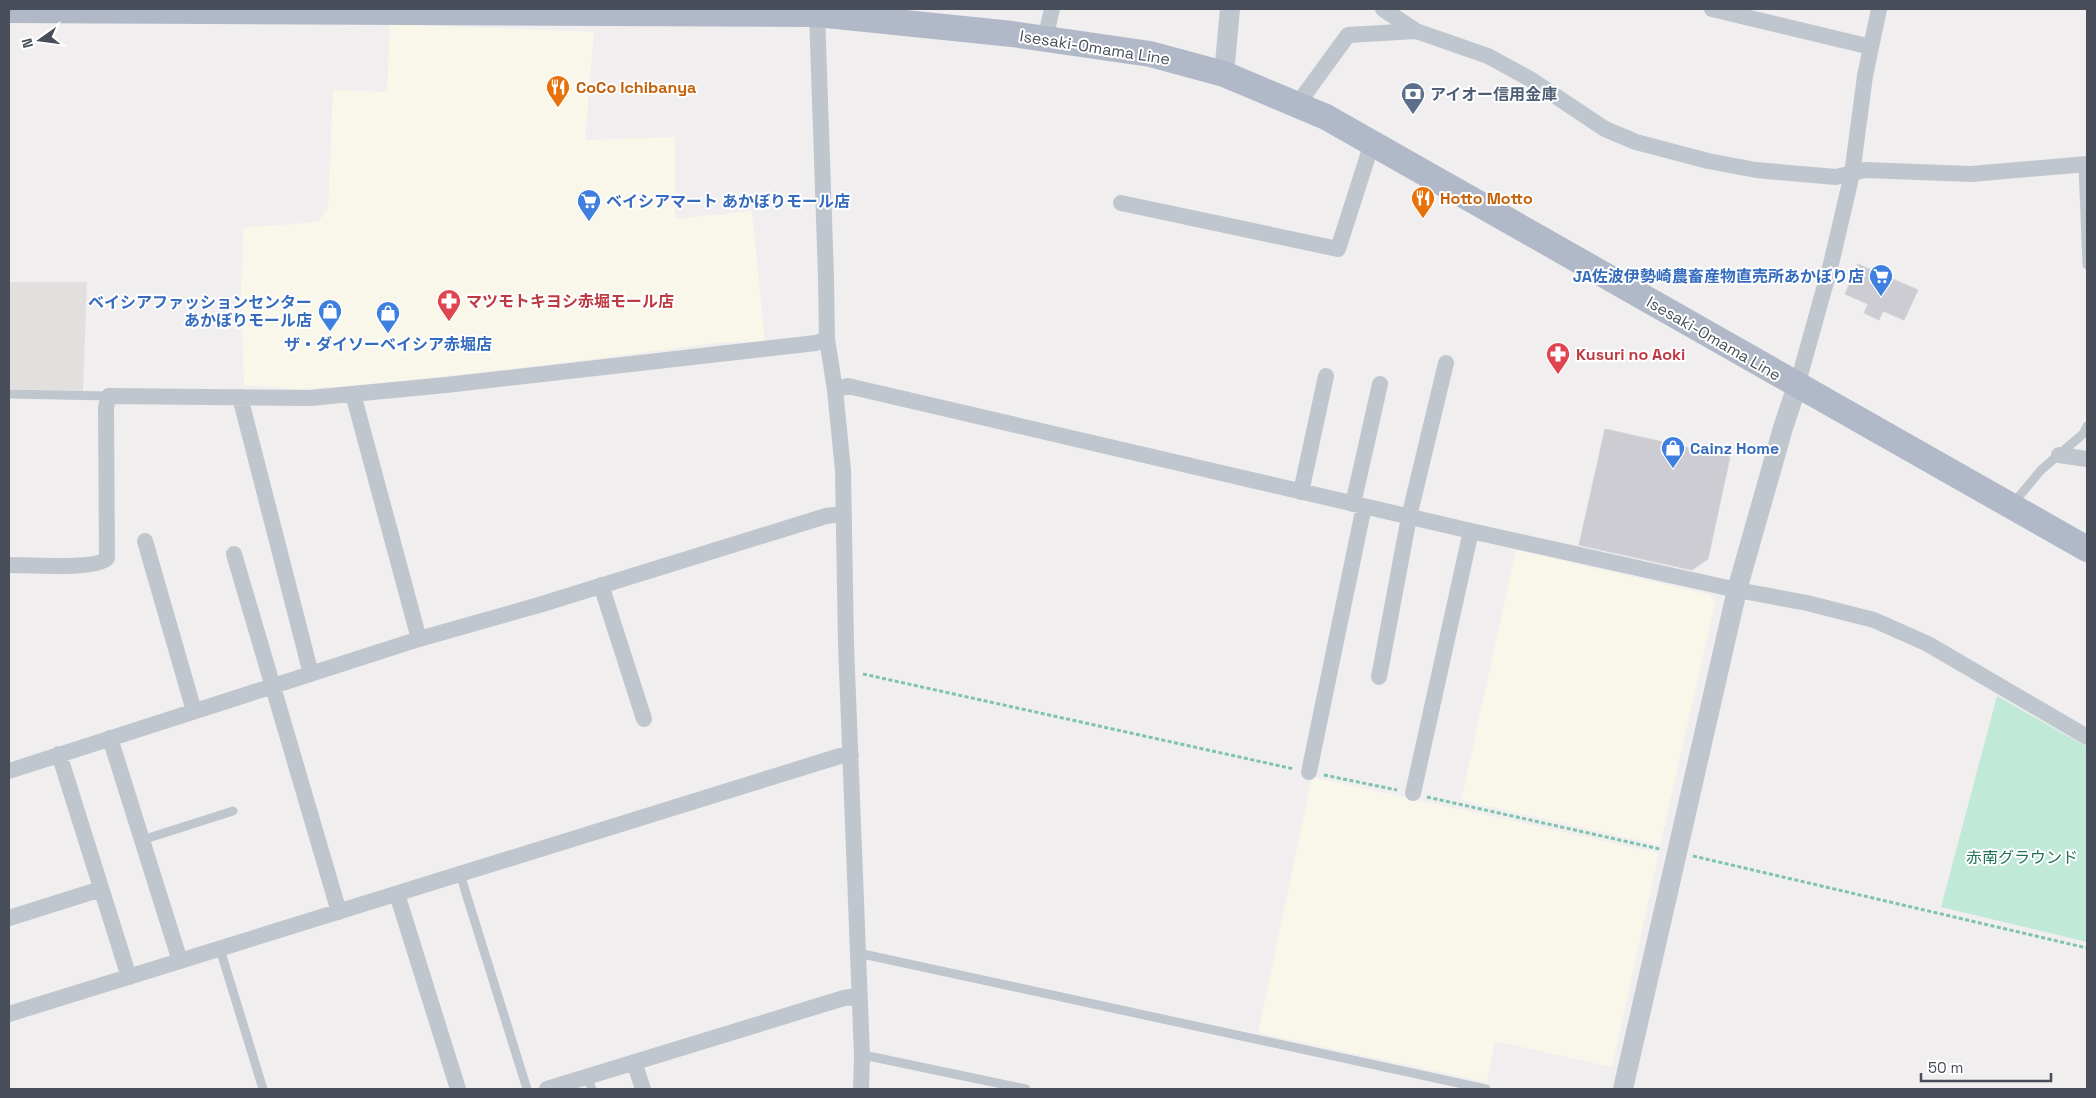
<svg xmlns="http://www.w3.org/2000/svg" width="2096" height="1098" font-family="'Space Grotesk','Noto Sans JP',sans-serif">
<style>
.commercial{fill:#f9f7e9}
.education{fill:#e1e0df}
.green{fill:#c1e9d8}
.building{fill:#ccccd2;stroke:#d2d3d9}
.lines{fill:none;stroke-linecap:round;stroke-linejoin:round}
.path{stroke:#7dc3ad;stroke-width:3;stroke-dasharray:4 2.5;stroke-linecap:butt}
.service{stroke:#c0c6ce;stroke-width:9}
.minor{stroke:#c0c6ce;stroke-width:16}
.tertiary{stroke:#c0c6ce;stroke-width:20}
.primary{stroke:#b1b9c9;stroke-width:26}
.labels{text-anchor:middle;stroke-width:4;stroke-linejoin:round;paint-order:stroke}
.street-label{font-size:16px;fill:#484e59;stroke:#fff}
.food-label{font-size:16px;font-weight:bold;fill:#c56008;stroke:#fff;text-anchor:start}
.service-label{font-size:16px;font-weight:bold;fill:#4e5e75;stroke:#fff;text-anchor:start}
.shop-label{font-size:16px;font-weight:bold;fill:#366cbe;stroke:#fff;text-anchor:start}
.health-label{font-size:16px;font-weight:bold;fill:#be3a42;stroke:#fff;text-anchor:start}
.park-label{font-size:16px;fill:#227158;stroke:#fff}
</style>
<rect width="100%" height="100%" fill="#f0eeee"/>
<path class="commercial" d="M390,24L594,32L585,140L675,137V219L752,211L765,342H722L563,363L356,386L296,389L244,385L241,300L243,228L318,222L328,208L333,90L387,92Z
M1516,550L1711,595L1715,604L1660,845L1461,800Z
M1312,777L1659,853L1612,1067L1495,1041L1487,1082L1258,1033Z"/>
<path class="education" d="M9,282H87L83,391L9,389Z"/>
<path class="green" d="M1997,696L2087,747V942L1941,907Z"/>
<path class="building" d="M1858,264L1918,290L1904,320L1883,311L1879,320L1864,313L1868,304L1845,294Z
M1605,429L1730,457L1708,559L1692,570L1579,545Z"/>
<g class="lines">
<path class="path" d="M863,674L1294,769
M1324,775L1397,790
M1427,797L1660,849
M1693,856L2087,948"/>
<path class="service" d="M2083,165L2087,265
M9,394L109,396
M2012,505L2041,470L2083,434L2087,426
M142,840L233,811
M460,874L527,1089
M220,949L263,1089
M858,953L1486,1089
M862,1056L873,1057L1026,1089
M587,1077L592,1089"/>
<path class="minor" d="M1383,9L1416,31L1488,56L1530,79L1605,129L1636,142L1708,161L1756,170L1836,177L1865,170L1971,174L2087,164
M1712,9L1871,47
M817,14L826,276L827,339L835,390L843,470L846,644L862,1056L861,1089
M1045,39L1052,9
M1297,105L1348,35L1416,31
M1121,203L1338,249L1372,143
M1797,386L1831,264L1852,174L1865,76L1879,9
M835,390L848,386L1471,531L1737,590L1807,603L1874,620L1928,644L2087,737
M353,394L419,639
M240,397L311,674
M2059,455L2087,459
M1301,492L1326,376
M1353,504L1380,384
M145,541L194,711
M234,554L339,912
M9,565C26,565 98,570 107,558L106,407L109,396L310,398L446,385L816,343L827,339
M601,585L644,719
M1379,677L1409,517L1446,363
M110,738L180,961
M59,754L129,977
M9,771L419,639L539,605L826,516L843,514
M1309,772L1364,506
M1413,793L1471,531
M397,894L458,1089
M9,918L101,889
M9,1014L840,756L851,755
M634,1062L643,1089
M547,1089L844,998L850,997L859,1000"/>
<path class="tertiary" d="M1224,74L1230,9
M1623,1089L1737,590L1783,428L1797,386"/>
<path class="primary" d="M9,10L817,14L1012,34L1150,54L1224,74L1326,117L2087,549"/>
</g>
<defs>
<g id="restaurant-pin" transform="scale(1.25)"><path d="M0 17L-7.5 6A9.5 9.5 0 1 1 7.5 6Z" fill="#e8710a" stroke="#fff"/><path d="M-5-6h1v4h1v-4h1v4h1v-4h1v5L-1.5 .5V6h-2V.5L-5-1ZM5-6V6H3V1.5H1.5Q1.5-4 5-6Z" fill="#fff"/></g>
<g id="bank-pin" transform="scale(1.25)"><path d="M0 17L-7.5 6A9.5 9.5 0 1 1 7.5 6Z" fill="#5c6f8a" stroke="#fff"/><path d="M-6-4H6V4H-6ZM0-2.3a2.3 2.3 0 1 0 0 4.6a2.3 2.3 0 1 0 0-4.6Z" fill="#fff"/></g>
<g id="supermarket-pin" transform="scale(1.25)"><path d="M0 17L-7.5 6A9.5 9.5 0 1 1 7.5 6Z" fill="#3f7fe0" stroke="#fff"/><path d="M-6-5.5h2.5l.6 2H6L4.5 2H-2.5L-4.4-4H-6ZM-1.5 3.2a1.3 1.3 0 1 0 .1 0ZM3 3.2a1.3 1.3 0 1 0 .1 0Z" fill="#fff"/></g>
<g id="pharmacy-pin" transform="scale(1.25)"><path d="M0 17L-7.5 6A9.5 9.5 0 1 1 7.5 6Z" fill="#e0444e" stroke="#fff"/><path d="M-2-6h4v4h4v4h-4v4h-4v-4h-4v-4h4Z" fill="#fff"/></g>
<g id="shop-pin" transform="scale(1.25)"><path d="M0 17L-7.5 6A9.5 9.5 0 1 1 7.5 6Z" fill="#3f7fe0" stroke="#fff"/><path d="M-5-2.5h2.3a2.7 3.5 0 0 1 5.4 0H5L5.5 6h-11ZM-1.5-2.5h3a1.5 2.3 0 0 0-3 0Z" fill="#fff"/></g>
</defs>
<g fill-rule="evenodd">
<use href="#restaurant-pin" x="558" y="87"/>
<use href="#bank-pin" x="1413" y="94"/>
<use href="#restaurant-pin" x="1423" y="198"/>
<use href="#supermarket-pin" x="589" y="201"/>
<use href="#supermarket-pin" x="1881" y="276"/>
<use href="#pharmacy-pin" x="449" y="301"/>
<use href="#shop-pin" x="330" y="311"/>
<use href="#shop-pin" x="388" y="313"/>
<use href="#pharmacy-pin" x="1558" y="354"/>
<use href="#shop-pin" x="1673" y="448"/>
</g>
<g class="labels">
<g class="street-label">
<text transform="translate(1095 47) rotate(9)" y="6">Isesaki-Omama Line</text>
<text transform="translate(1714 338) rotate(30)" y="6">Isesaki-Omama Line</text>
</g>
<g class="food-label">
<text x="576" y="93">CoCo Ichibanya</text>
<text x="1440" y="204">Hotto Motto</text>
</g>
<g class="service-label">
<text x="1430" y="100">アイオー信用金庫</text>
</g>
<g class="shop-label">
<text x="606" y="207">ベイシアマート あかぼりモール店</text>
<text x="1864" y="282" text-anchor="end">JA佐波伊勢崎農畜産物直売所あかぼり店</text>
<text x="312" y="308" text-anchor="end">ベイシアファッションセンター<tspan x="312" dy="18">あかぼりモール店</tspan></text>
<text x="388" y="350" text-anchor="middle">ザ・ダイソーベイシア赤堀店</text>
<text x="1690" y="454">Cainz Home</text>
</g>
<g class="health-label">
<text x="466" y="307">マツモトキヨシ赤堀モール店</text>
<text x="1576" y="360">Kusuri no Aoki</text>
</g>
<g class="park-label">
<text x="2022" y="863">赤南グラウンド</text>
</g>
</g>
<rect width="2096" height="1098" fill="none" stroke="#484e59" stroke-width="20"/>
<g transform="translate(40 40) rotate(256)" stroke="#ffffff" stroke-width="4" paint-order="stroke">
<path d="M0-4L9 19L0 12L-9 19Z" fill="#484e59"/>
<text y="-8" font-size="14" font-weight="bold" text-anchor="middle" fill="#484e59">N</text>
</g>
<path d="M1921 1073v8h130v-8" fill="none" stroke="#484e59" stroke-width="2.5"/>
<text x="1928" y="1073" font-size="15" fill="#484e59" stroke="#ffffff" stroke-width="4" paint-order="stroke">50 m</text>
</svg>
